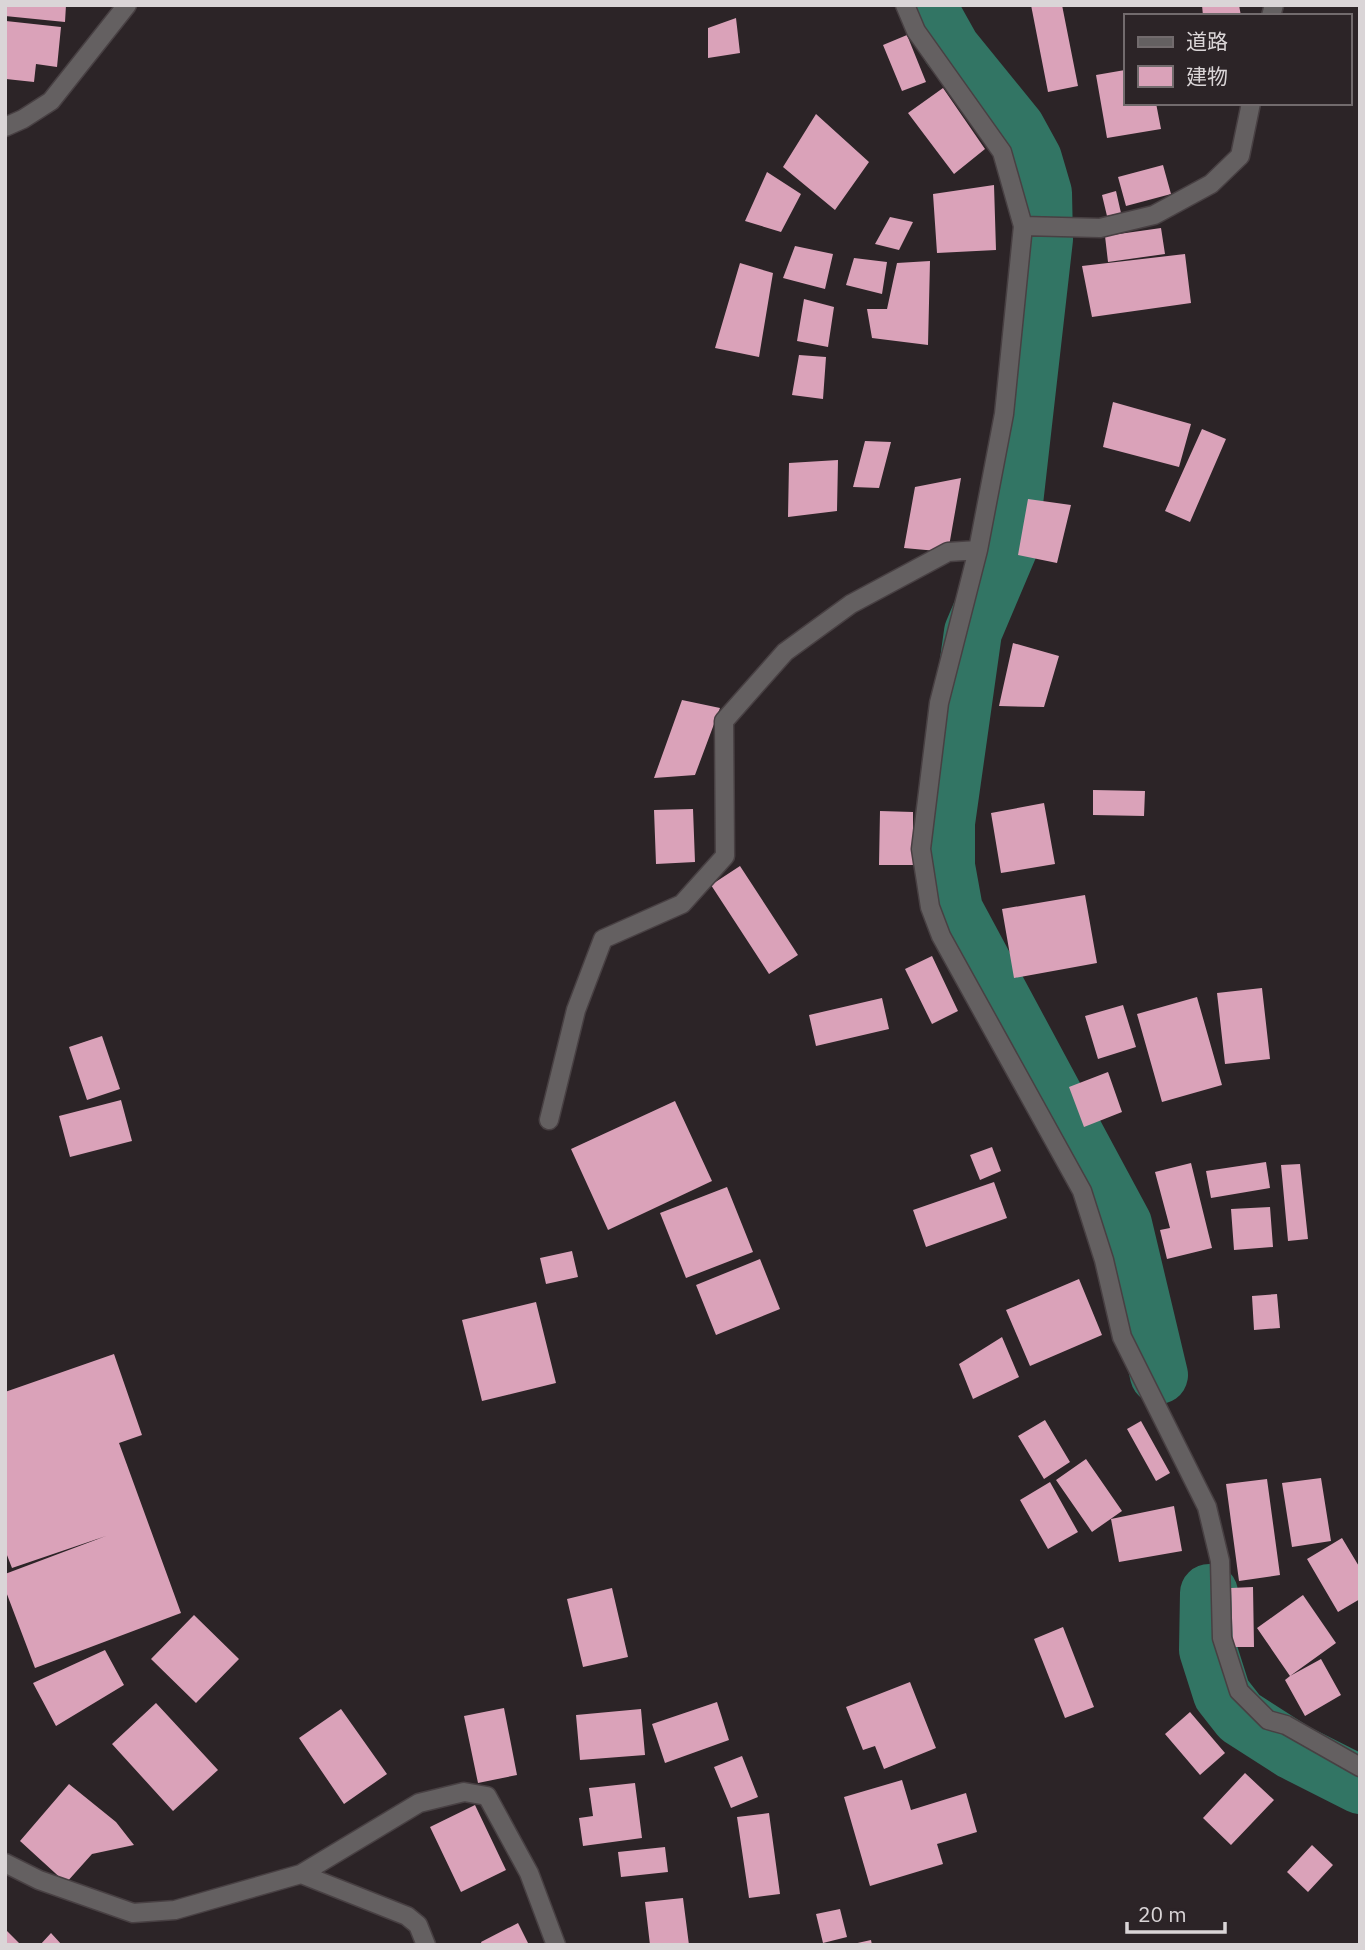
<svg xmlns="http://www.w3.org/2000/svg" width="1365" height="1950" font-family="'IBM Plex Sans','Noto Sans JP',sans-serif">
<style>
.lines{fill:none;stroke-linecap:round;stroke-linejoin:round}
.river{stroke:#327564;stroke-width:58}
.building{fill:#daa2b9}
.street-casing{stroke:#484043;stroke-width:21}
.street{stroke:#646061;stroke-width:18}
</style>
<rect width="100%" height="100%" fill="#2c2427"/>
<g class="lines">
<path class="river" d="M927,5L951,48L1016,128L1033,159L1043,193L1044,239L1009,547L973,632L946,823V866L954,910L1123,1224L1159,1375
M1209,1593L1208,1650L1222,1694L1240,1717L1293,1751L1360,1785"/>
</g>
<path class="building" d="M5,5H66L65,22L5,16Z
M1031,5H1062L1078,86L1048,92Z
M1202,5H1239L1241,16H1203Z
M736,18L740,53L708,58V28Z
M6,21L61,27L57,67L36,64L34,82L6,79Z
M907,35L926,82L902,91L883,45Z
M1125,70V103H1156L1161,129L1107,138L1096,75Z
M943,88L985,149L954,174L908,113Z
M816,114L869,162L835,210L783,167Z
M1163,165L1171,194L1126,206L1118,177Z
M767,172L801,194L781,232L745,221Z
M994,185L996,250L937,253L933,194Z
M1116,191L1121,213L1107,216L1102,195Z
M890,217L913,222L899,250L875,244Z
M1161,228L1165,254L1108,262L1105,236Z
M795,246L833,254L825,289L783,278Z
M1185,254L1191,303L1092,317L1082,266Z
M854,258L887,262L882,294L846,285Z
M930,261L928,345L872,338L867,309H887L897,263Z
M740,263L773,273L759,357L715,348Z
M804,299L834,307L828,347L797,341Z
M799,355L826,357L823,399L792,395Z
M1113,402L1191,424L1179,467L1103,447Z
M1202,429L1226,439L1190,522L1165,511Z
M865,441L891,442L879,488L853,487Z
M838,460L837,511L788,517L789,463Z
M961,478L948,552L904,548L915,487Z
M1028,499L1071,505L1057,563L1018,555Z
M1013,643L1059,656L1044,707L999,706Z
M682,700L720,708L695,775L654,778Z
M1093,790L1145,791L1144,816L1093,815Z
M1044,803L1055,864L1001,873L991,813Z
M693,809L695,862L656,864L654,810Z
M880,811L913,812V865H879Z
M740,866L798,955L769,974L711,885Z
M1085,895L1097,963L1014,978L1002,909Z
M932,956L958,1011L932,1024L905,969Z
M1262,988L1270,1059L1225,1064L1217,993Z
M1197,997L1222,1085L1162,1102L1137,1014Z
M882,998L889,1029L816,1046L809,1015Z
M1123,1005L1136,1047L1098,1059L1085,1016Z
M102,1036L120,1089L87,1100L69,1047Z
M1108,1072L1122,1112L1084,1127L1069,1087Z
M121,1100L132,1141L70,1157L59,1116Z
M675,1101L712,1181L608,1230L571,1149Z
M992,1147L1001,1171L980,1180L970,1155Z
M1266,1162L1270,1188L1211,1198L1206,1171Z
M1191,1163L1212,1248L1167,1259L1160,1230L1170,1228L1155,1172Z
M1300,1164L1308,1239L1288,1241L1281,1165Z
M994,1182L1007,1218L926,1247L913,1210Z
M727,1187L753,1252L686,1278L660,1213Z
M1270,1207L1273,1247L1234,1250L1231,1209Z
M572,1251L578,1277L546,1284L540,1258Z
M760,1259L780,1309L716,1335L696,1285Z
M1079,1279L1102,1335L1030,1366L1006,1310Z
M1277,1294L1280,1328L1254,1330L1252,1296Z
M536,1302L556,1383L482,1401L462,1320Z
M1002,1337L1019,1377L973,1399L959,1364Z
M114,1354L142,1435L119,1443L181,1613L35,1668L5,1589V1574L106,1536L12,1568L5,1550V1392Z
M1045,1420L1070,1462L1044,1479L1018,1436Z
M1141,1421L1170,1473L1156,1481L1127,1429Z
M1086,1459L1122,1511L1092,1532L1056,1480Z
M1321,1478L1331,1541L1292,1547L1282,1483Z
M1267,1479L1280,1575L1239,1581L1226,1484Z
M1050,1482L1078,1532L1048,1549L1020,1500Z
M1174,1506L1182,1551L1119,1562L1111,1519Z
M1342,1538L1360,1568V1599L1338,1612L1307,1559Z
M1253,1587L1254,1647H1233L1231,1588Z
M612,1588L628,1657L583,1667L567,1599Z
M1303,1595L1336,1643L1290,1676L1321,1659L1341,1695L1305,1716L1285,1680L1290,1676L1257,1628Z
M194,1615L239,1659L196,1703L151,1659Z
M1063,1627L1094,1707L1065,1718L1034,1639Z
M105,1650L124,1685L56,1726L33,1683Z
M910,1682L936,1748L884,1769L875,1746L863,1750L846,1707Z
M717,1702L729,1740L665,1763L652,1724Z
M156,1703L218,1770L173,1811L112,1744Z
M504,1708L517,1775L478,1783L464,1716Z
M341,1709L387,1774L344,1804L299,1738Z
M641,1709L645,1755L580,1760L576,1715Z
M1190,1712L1225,1753L1200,1775L1165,1734Z
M742,1756L758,1797L731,1808L714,1767Z
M1245,1773L1274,1800L1231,1845L1203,1818Z
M902,1780L911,1810L966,1793L977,1832L937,1844L943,1864L870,1886L844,1797Z
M635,1783L642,1838L583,1846L579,1818L593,1816L589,1788Z
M69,1784L116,1822L134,1845L92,1854L66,1883L20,1841Z
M475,1805L506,1870L461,1892L430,1827Z
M769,1813L780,1894L749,1898L737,1817Z
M1312,1845L1333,1865L1308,1892L1287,1872Z
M665,1847L668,1872L621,1877L618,1852Z
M683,1898L689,1945H650L645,1902Z
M840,1909L847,1937L823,1943L816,1914Z
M518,1923L529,1945H482L481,1942Z
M5,1929L21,1945H5Z
M51,1933L62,1945H40Z
M871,1940L872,1945H853V1944Z"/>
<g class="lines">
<g class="street-casing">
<path id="street" d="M905,5L916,31L1002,152L1023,226L1004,414L978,550L939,703L921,849L930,907L941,936L1082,1191L1104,1260L1122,1337L1207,1507L1220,1561L1222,1638L1239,1691L1268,1720L1286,1725L1360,1767
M1271,16L1274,5
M5,127L23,119L51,101L127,5
M1023,226L1100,228L1154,215L1211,184L1240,156L1251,103
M549,1120L576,1010L603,939L682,904L725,856L724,721L785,652L851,604L948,552L978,550
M5,1863L39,1880L133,1913L175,1910L301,1874L419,1803L464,1792L487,1796L529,1873L556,1945
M301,1874L407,1916L418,1925L426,1945"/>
</g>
<use href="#street" class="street"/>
</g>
<rect width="1365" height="1950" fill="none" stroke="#dad5d7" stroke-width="14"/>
<rect x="1124" y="14" width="228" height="91" fill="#2c2427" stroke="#726b6d" stroke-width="2"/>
<rect x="1138" y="37" width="35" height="10" fill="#646061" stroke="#726b6d" stroke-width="2"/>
<text x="1186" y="49" font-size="21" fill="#dad5d7">道路</text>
<rect x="1138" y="66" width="35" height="21" fill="#daa2b9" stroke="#726b6d" stroke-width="2"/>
<text x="1186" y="84" font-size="21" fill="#dad5d7">建物</text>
<path d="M1127 1922v10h98v-10" fill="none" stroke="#dad5d7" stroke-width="3.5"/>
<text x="1138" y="1922" font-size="21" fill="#dad5d7" stroke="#2c2427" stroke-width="5" paint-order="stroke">20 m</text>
</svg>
